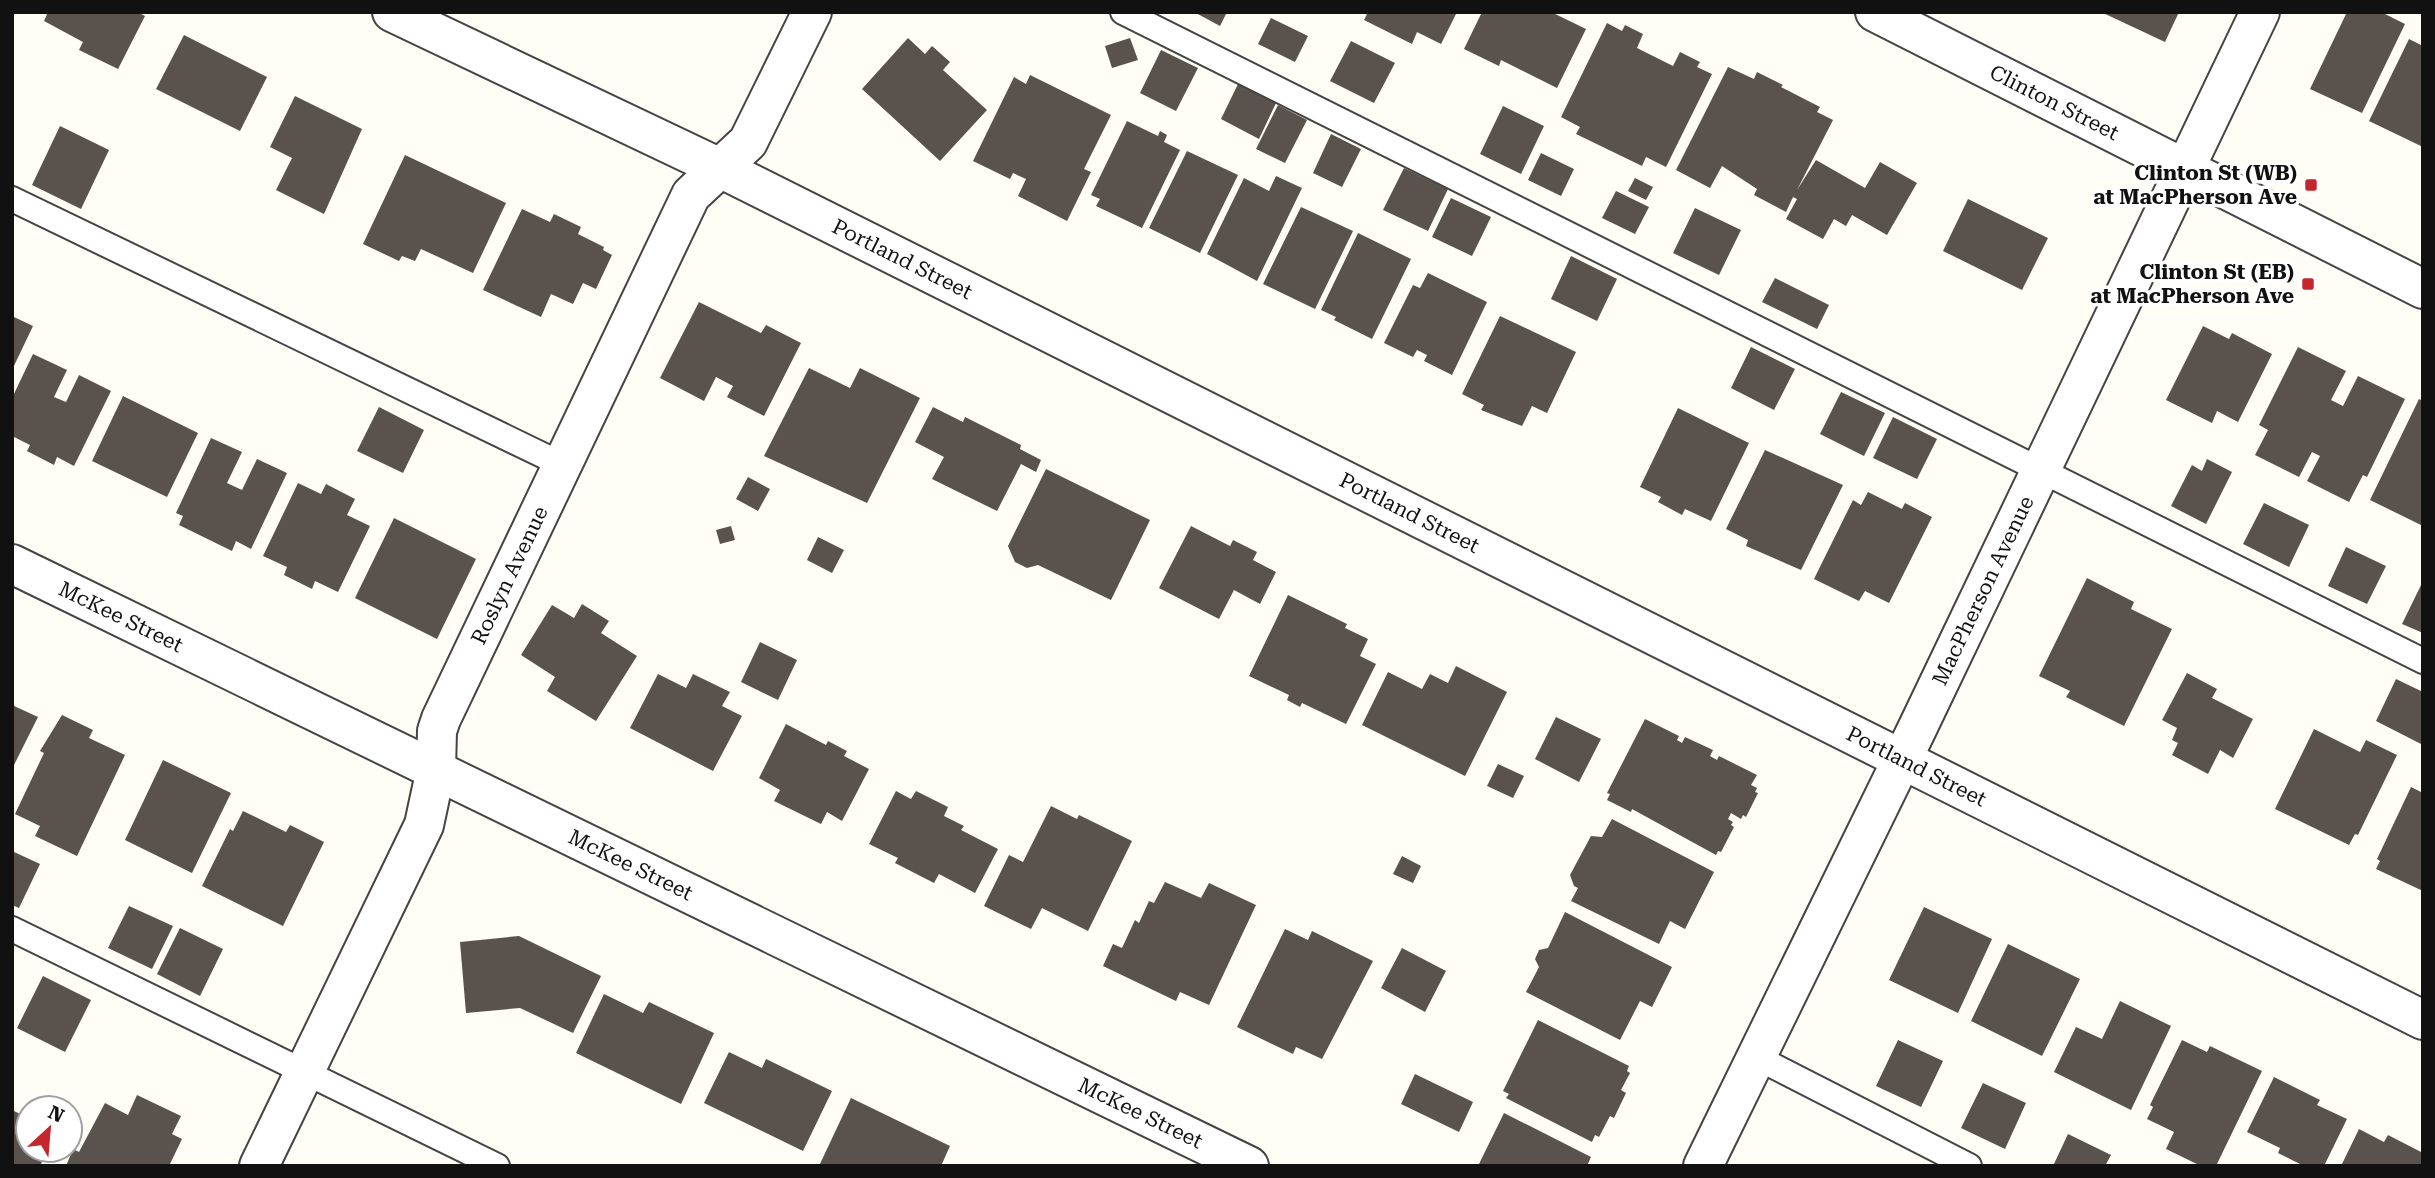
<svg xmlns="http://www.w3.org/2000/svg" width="2435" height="1178" font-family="'Roboto Serif',serif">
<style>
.building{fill:#5a524d}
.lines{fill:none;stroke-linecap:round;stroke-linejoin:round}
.lane-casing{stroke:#444;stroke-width:28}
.street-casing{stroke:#444;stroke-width:42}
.lane{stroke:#fff;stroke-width:24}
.street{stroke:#fff;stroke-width:38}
.poi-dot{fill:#c4262e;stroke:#fff;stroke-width:2.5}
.labels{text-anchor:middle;stroke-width:7;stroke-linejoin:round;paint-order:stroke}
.street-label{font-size:21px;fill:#111;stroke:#fff}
.poi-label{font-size:21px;font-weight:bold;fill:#111;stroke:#fff;text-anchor:end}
</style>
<rect width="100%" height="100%" fill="#fffdf5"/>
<path class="building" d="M48,12H137L145,16L118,69L79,50L83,42L44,21Z
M1194,12H1227L1220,26Z
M1368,12H1457L1441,44L1417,32L1412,44L1364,20Z
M1482,12H1551L1586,29L1557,88L1501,60L1499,66L1464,49Z
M2101,12H2179L2165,42Z
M2347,12H2381L2405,24L2362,113L2310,89Z
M1271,18L1308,36L1295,62L1258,44Z
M1607,23L1622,31L1625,25L1643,34L1637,48L1673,66L1680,52L1700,62L1697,67L1712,74L1666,167L1646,157L1642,166L1576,134L1580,127L1561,117Z
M184,35L267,77L240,131L156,89Z
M908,38L925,54L932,46L950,62L943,70L987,110L940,161L862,89Z
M1130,38L1138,60L1112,68L1105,46Z
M2409,39L2423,46V147L2369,121Z
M1351,41L1395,63L1374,103L1330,81Z
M1161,50L1198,68L1176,111L1140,93Z
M1728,67L1754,79L1757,72L1783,85L1781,87L1820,107L1817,112L1833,120L1797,190L1816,160L1865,188L1880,162L1917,183L1887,235L1852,215L1846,226L1834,219L1823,239L1786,219L1797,199L1793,197L1786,212L1754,195L1757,189L1722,166L1710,188L1676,170Z
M1030,75L1111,115L1084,169L1091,172L1067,221L1018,196L1026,179L1013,173L1010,179L973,161L1014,77L1026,84Z
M1238,84L1276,103L1259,139L1221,119Z
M295,96L362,129L324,214L276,190L292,158L270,147Z
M1278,105L1307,120L1285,163L1256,149Z
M1503,106L1544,126L1521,174L1480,154Z
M1127,121L1158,136L1160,131L1167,135L1164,142L1180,150L1142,228L1096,206L1100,199L1091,195Z
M60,126L109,150L81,209L32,185Z
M1331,134L1361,149L1342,187L1313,173Z
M1187,151L1238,175L1200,253L1149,228Z
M1541,153L1574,169L1561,196L1528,180Z
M405,155L506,203L473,273L421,249L415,261L402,256L399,261L363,244Z
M1404,168L1448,189L1428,231L1383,210Z
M1276,176L1302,188L1257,281L1207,254L1244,178L1269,191Z
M1635,178L1653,187L1646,200L1628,191Z
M1616,191L1649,207L1635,234L1602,218Z
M1451,198L1491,217L1472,256L1432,237Z
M1968,199L2048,238L2022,290L1943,251Z
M1301,207L1353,231L1315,309L1263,284Z
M1695,208L1741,230L1719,275L1673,253Z
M522,209L550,222L554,214L581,227L578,234L604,247L603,250L612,255L596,289L583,283L573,304L551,294L541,317L483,290Z
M1358,233L1411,259L1372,339L1334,320L1336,317L1321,310Z
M1571,256L1617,279L1597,321L1551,299Z
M1428,273L1487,302L1452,375L1424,361L1427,355L1417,350L1413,357L1384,343L1413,285L1420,288Z
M1775,278L1829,305L1817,329L1762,302Z
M699,302L761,333L766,325L801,343L764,416L727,397L733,386L716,377L704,401L660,378Z
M12,316L33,326L12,370Z
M1500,316L1576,352L1547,413L1532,406L1522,426L1481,410L1484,405L1462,394Z
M2203,326L2229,339L2232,333L2272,354L2238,422L2217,411L2212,423L2166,400Z
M1751,347L1795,369L1774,410L1731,388Z
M2298,347L2346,371L2331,400L2343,406L2358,376L2405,399L2367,477L2363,475L2349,502L2307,481L2320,456L2312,452L2299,477L2255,455L2268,430L2259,425Z
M33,354L67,370L54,397L66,402L79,375L111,391L74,466L57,457L54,465L27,451L30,445L12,436V398Z
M809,368L850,388L860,368L920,398L867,503L764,456Z
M1841,392L1885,413L1864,456L1820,434Z
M123,396L198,433L167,497L92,461Z
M2419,399L2423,401V526L2370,500Z
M379,407L424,430L403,473L357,451Z
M933,407L963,422L965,417L1021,445L1020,449L1041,460L1036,472L1021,464L997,511L932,479L944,457L915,442Z
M1678,408L1749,443L1711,521L1685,509L1682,515L1658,502L1661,497L1640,487Z
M1893,417L1937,439L1917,479L1873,458Z
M211,438L242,452L227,483L242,490L257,459L287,473L251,549L236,541L232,551L179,525L183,516L176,513Z
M1765,450L1843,485L1801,570L1746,546L1748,540L1726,529Z
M2207,459L2232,472L2206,524L2171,506L2192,465L2202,471Z
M1046,469L1150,520L1111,600L1038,565L1027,568L1015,562L1008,546Z
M748,477L770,489L758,511L736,499Z
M298,483L321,494L326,484L355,499L347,515L370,526L338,592L315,581L312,589L284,575L287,567L263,556Z
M1868,492L1902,509L1905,503L1932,517L1889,603L1865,591L1859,601L1814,579L1853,500L1861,505Z
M2264,503L2309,525L2289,567L2243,544Z
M394,518L476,559L437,639L355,598Z
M731,526L735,540L720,544L716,530Z
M1191,526L1230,546L1233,540L1257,552L1253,560L1276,572L1260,604L1234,590L1219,619L1159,588Z
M818,537L844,550L832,573L807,560Z
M2346,547L2386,566L2367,604L2328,586Z
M2087,578L2134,602L2131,609L2172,629L2124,726L2066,697L2070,691L2039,676Z
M2423,581V633L2402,624Z
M1288,595L1347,624L1345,628L1368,639L1360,656L1376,664L1346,724L1302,703L1300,707L1287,700L1289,695L1249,676Z
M582,604L609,621L601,633L637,656L596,721L547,691L555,677L521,655L552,605L574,618Z
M760,642L797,660L778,700L741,682Z
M1456,666L1507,692L1465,776L1362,725L1388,672L1422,689L1430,674L1448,683Z
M2187,673L2217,689L2212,698L2253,719L2233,758L2220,750L2208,774L2172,755L2178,743L2172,740L2177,728L2162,720Z
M658,674L686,688L693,674L730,692L722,706L742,716L713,771L630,728Z
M2396,679L2423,692L2421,744L2376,721Z
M12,705L38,717L12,769Z
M62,715L93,730L89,738L125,755L77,856L35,836L40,826L15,814L44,753L40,751Z
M1556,717L1601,739L1579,782L1535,759Z
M1645,719L1679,736L1677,740L1682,743L1685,737L1713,750L1710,756L1717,760L1719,756L1757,775L1751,785L1757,788L1755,792L1758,793L1746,817L1743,815L1741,819L1731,813L1728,819L1733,822L1731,825L1734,827L1721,852L1718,851L1716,855L1632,809L1631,812L1607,800L1610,794L1607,793Z
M786,724L826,745L828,741L847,751L844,756L869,769L842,821L827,812L821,824L774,801L780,790L759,778Z
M2314,729L2360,752L2366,740L2397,755L2358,835L2355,834L2349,845L2275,809Z
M163,760L231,793L192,873L125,840Z
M1498,764L1524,776L1513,798L1487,786Z
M2411,787L2423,793V891L2376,869L2380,861L2377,859Z
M896,791L911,799L916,791L948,807L944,816L964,826L961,830L998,849L975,893L939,874L934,883L895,863L898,858L869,844Z
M1051,806L1077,819L1079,815L1132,841L1088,931L1042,908L1031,929L984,906L1009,855L1023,862Z
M243,811L286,832L290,825L324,842L283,926L202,886L230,829L233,831Z
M1612,819L1714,872L1685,929L1670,921L1659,944L1571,901L1578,888L1574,886L1570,875L1591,836L1602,837Z
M12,851L40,864L19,908L12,905Z
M1402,856L1421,866L1413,883L1393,874Z
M1165,882L1201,898L1209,883L1256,905L1209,1005L1180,992L1176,1001L1103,966L1113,944L1122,948L1135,920L1139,923L1149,901L1154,903Z
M129,906L173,926L152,969L108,948Z
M1924,907L1992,939L1958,1013L1889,980Z
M1565,912L1672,967L1652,1007L1640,1001L1620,1040L1526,992L1539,967L1535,959L1539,950L1548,948Z
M180,928L223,949L200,996L157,974Z
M1285,929L1308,940L1312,931L1373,961L1322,1059L1296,1047L1293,1054L1237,1027Z
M519,936L601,976L573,1033L520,1008L466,1013L460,942Z
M2008,944L2080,979L2042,1056L1971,1021Z
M1402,948L1446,971L1425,1012L1381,988Z
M43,976L91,1000L65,1052L17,1028Z
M604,994L643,1013L649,1002L714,1033L681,1104L576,1053Z
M2120,1001L2171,1026L2131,1110L2054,1072L2076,1027L2102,1039Z
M1538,1020L1629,1066L1627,1071L1630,1073L1621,1090L1626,1093L1614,1118L1610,1116L1599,1137L1595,1135L1592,1142L1506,1098L1509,1094L1503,1091Z
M1898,1040L1943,1061L1921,1107L1876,1086Z
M2182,1040L2207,1052L2210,1046L2262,1071L2216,1166H2201L2166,1149L2174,1132L2147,1119L2153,1107L2150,1105Z
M729,1052L762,1068L766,1059L832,1091L803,1151L704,1103Z
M1415,1074L1473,1102L1459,1132L1401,1104Z
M2274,1077L2320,1100L2317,1105L2347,1119L2324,1166H2304L2278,1153L2280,1148L2247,1132Z
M1983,1083L2026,1103L2005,1149L1961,1128Z
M137,1095L181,1116L172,1134L182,1139L169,1166H66L73,1149L79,1152L105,1103L128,1115Z
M851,1098L950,1146L941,1166H819Z
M12,1110L28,1118V1150H48L40,1166H12Z
M1504,1113L1591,1157L1587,1166H1478Z
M2359,1129L2384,1142L2388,1135L2423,1153V1166H2341Z
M2068,1134L2111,1155L2105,1166H2053Z"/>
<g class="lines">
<g class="lane-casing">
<path id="lane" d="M1123,12L2423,661
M12,199L563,465
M12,929L497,1166
M1754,1056L1969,1166"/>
</g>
<g class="street-casing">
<g id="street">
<path id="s1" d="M392,12L720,168L2423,1020"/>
<path id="s2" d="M1875,12L2423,289"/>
<path id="s3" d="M12,564L1249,1166"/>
<path id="s4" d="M259,1166L424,825L436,769L437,731L441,719L691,195L748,142L812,12"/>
<path id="s5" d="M1703,1166L1916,731L2260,12"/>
</g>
</g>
<use href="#lane" class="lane"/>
<use href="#street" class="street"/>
</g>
<g class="poi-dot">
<rect x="2304" y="178" width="14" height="14" rx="3.5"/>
<rect x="2301" y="277" width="14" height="14" rx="3.5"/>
</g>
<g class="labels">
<g class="street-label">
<text dy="7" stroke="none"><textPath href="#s2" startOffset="201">Clinton Street</textPath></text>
<text dy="7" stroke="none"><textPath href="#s1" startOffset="567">Portland Street</textPath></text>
<text dy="7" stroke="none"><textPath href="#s1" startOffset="1134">Portland Street</textPath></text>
<text dy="7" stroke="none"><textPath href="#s4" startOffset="646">Roslyn Avenue</textPath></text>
<text dy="7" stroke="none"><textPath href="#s5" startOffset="640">MacPherson Avenue</textPath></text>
<text dy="7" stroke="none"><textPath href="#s3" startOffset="121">McKee Street</textPath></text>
<text dy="7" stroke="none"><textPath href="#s1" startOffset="1701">Portland Street</textPath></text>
<text dy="7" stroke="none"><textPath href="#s3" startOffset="688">McKee Street</textPath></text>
<text dy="7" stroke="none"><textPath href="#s3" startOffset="1255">McKee Street</textPath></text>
</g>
<g class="poi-label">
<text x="2297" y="180">Clinton St (WB)<tspan x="2297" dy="24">at MacPherson Ave</tspan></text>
<text x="2294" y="279">Clinton St (EB)<tspan x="2294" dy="24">at MacPherson Ave</tspan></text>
</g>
</g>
<rect width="2435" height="1178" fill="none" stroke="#111111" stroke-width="28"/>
<g transform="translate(49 1129) rotate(26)"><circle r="33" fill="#ffffff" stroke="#a0a0a0" stroke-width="2"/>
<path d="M0-5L12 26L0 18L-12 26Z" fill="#c4262e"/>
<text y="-10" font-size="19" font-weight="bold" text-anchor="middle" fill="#111111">N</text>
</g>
</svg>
